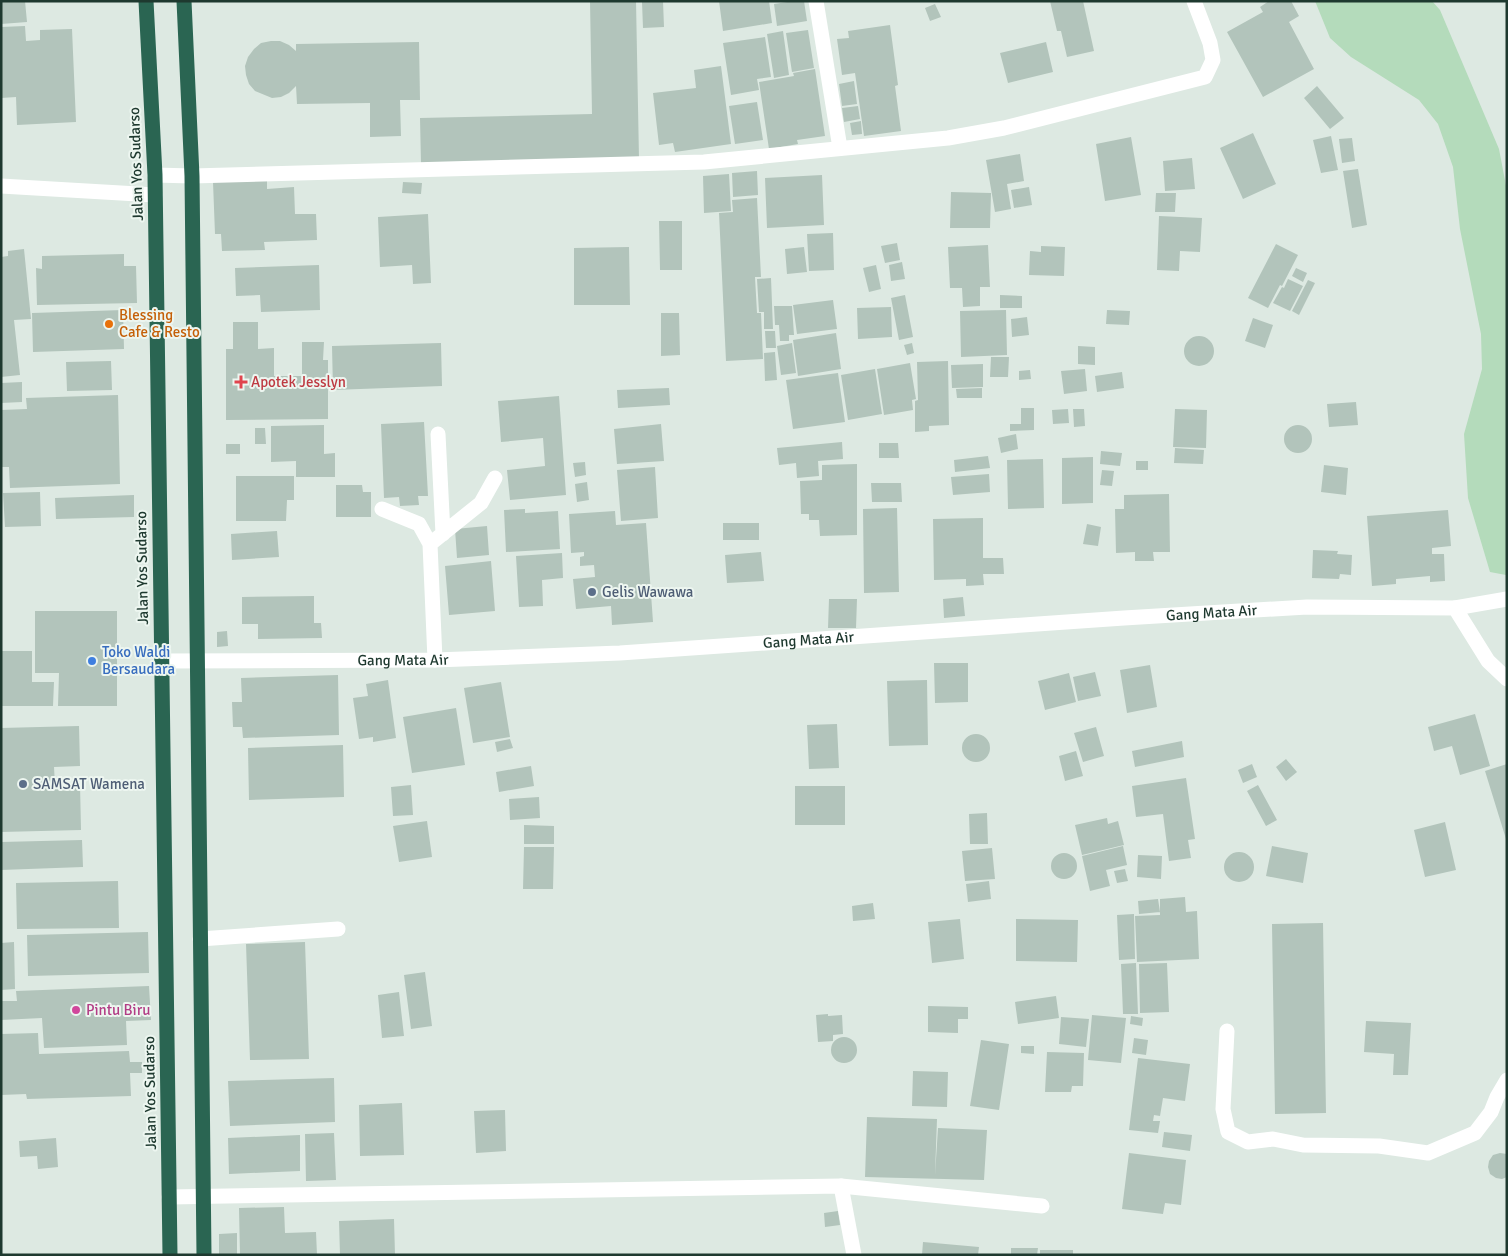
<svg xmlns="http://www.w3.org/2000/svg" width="1508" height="1256" font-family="Signika,sans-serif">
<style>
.green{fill:#b4dbbb}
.building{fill:#b2c4bb}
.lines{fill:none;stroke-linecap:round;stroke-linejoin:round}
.lane{stroke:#fff;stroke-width:15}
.street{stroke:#fff;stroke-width:15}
.highway{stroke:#2a6552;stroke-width:15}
.food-dot{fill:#e8710a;stroke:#edf6f0;stroke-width:2}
.health-dot{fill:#e0444e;stroke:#edf6f0;stroke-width:2}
.service-dot{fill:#5c6f8a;stroke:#edf6f0;stroke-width:2}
.shop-dot{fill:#3f7fe0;stroke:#edf6f0;stroke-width:2}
.hotel-dot{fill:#d1479c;stroke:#edf6f0;stroke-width:2}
.labels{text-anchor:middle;stroke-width:4;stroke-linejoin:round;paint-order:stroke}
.street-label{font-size:15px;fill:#1e392f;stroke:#edf6f0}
.food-label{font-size:15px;fill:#c56008;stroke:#edf6f0;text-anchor:start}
.health-label{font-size:15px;fill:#be3a42;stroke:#edf6f0;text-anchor:start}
.service-label{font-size:15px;fill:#4e5e75;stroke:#edf6f0;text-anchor:start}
.shop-label{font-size:15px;fill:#366cbe;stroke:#edf6f0;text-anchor:start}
.hotel-label{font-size:15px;fill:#b23c85;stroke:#edf6f0;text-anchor:start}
</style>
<rect width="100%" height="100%" fill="#dde9e2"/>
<path class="green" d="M1315,1H1432L1440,10L1499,149L1507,191L1506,575L1490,572L1468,498L1464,434L1482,369L1481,334L1460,229L1453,167L1438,124L1419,100L1351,57L1330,38Z"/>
<path class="building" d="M1,1H25L27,22L1,24Z
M590,1H636L639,159L421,164L420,118L592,114Z
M663,1L664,27L643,28L642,2Z
M719,1H769L772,23L723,31Z
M794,1H804L807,21L777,26L774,4Z
M1050,1H1083L1094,51L1067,57L1061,31H1057Z
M1269,1H1291L1299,16L1289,22L1314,69L1263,97L1227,32L1263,12L1260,7Z
M935,4L941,17L930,21L925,8Z
M890,25L898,85L895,86L901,131L864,136L855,73L842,75L837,39L849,38L848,31Z
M25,26L26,41L40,40V30L72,29L76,122L17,125L16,97L1,98V27Z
M808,30L814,68L792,72L786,33Z
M783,31L789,75L774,78L767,34Z
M765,37L771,77L757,79L759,90L731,95L723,43Z
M271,41H280L289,45L296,51V44L419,42L420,100H400L401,136L370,137V103L297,104L296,86L289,93L281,97L272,98L255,91L249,84L246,75L245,66L248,57L254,49L261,43Z
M1046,42L1053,72L1008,83L1000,53Z
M721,66L731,144L675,152L673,143L659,145L653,93L696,88L694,70Z
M815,69L825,136L797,140L798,144L769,149L759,82L794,76L793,73Z
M854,81L857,104L842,106L839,84Z
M1317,86L1344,118L1330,129L1304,98Z
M757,102L763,140L735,144L729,106Z
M858,106L860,119L844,122L842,108Z
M861,121L862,134L852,135L850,123Z
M1253,133L1276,184L1243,199L1220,148Z
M1331,136L1338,170L1321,173L1313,140Z
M1131,137L1141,195L1105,201L1096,144Z
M1352,138L1355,161L1342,163L1339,139Z
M1020,154L1024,181L1007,184L1011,209L995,212L986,160Z
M1192,158L1195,189L1165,191L1163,161Z
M1358,169L1367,225L1352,228L1343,171Z
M757,171L758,195L733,197L732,173Z
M729,174L731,211L704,213L703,176Z
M822,175L824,225L767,228L765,178Z
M267,180V189L294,187L295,214H316L317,240L264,242L265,250L222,251L221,234H215L213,182Z
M403,182L422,183L421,194L402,193Z
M1029,187L1032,205L1014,208L1011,190Z
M951,192L991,193L990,228H950Z
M1156,193H1176L1175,212H1155Z
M757,198L761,277H755L757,313H761L763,359L726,361L719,213L733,212L732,200Z
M428,214L431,283L413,284L412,265L380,267L378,217Z
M1159,216L1202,218L1200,252L1180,251L1179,271L1157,270Z
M659,221H682V270H660Z
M833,233L834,270L809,271L807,234Z
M897,243L900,260L885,263L881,246Z
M1276,244L1298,255L1282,286L1280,285L1268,308L1248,298Z
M988,245L990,287H980V306L963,307L962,288H950L948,247Z
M1041,246L1065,247L1064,276L1029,275L1030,251L1041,252Z
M629,247L630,305H574V248Z
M804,247L807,272L787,274L785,249Z
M24,249L31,319L14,320L20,375L1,377V257L8,256V251Z
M124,254V266H136L137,303L37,305L36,268L42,269V256Z
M902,262L905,279L891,281L889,265Z
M319,265L320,310L261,312L260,295L236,296L235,268Z
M876,265L881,289L869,292L863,268Z
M1296,268L1307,273L1303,282L1292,276Z
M771,278L773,329H764V312H759L757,279Z
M1288,279L1303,286L1290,311L1273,303L1282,287L1284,288Z
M1308,280L1315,283L1299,315L1292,311Z
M905,295L913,337L899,340L891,298Z
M1000,295L1022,296V308H1000Z
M833,300L837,329L797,334L793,305Z
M774,306H792L794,335H789V341H780L779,325H775Z
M891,307L892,337L858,339L857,308Z
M123,310L124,349L33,352L32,313Z
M1006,310L1007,355L961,357L960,311Z
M1107,310L1130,311L1129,325L1106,324Z
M661,313H679L680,355L661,356Z
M1027,317L1029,335L1012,337L1011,319Z
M1253,318L1273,325L1265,348L1245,341Z
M233,322H258V349L274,348V376H302V342H324L323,360H328V419L226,420V349H233Z
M765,331H775L776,348H766Z
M836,333L841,369L798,376L793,340Z
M1184 351a15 15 0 1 1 30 0a15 15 0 1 1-30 0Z
M441,343L442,386L333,390L332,346Z
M792,343L796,373L781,375L777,346Z
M912,343L914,353L907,355L904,345Z
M1078,346L1095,347V365L1078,364Z
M775,352L777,380L765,381L764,353Z
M991,357H1009L1008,377H990Z
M111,361L112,390L67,391L66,362Z
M948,361L949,425L929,426V431L915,432V401L918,400L917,362Z
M910,363L916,399L912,400L913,410L884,415L877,369Z
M983,364V387L952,388L951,365Z
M875,369L882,414L848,420L841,375Z
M1085,369L1087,391L1064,394L1061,371Z
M1030,370L1031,379L1019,380V371Z
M1122,372L1124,388L1097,392L1095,376Z
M838,373L845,422L793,429L786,380Z
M22,382V402L1,403V383Z
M669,388L670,405L618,408L617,390Z
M982,388V398H957L956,389Z
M118,395L120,484L10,488L9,467H1V410L27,409L26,398Z
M559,396L566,495L510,500L507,470L545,466L543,438L501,442L498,401Z
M1356,402L1358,425L1329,427L1327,404Z
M1021,408H1034V430L1010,431V424H1021Z
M1068,409L1069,423L1053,424L1052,410Z
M1073,409H1084L1085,426L1074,427Z
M1175,409L1207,410L1206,448L1173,447Z
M424,422L428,496H418L419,505L400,506L399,497L384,498L381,424Z
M661,424L664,461L617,464L614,429Z
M324,425V454L335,453V477H296V461L271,462V426Z
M1284 439a14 14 0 1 1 28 0a14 14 0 1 1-28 0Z
M255,428H265L266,444H255Z
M1016,434L1018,449L1001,453L998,438Z
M842,442L843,459L818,461L819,476L797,478L796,463L779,465L777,448Z
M879,443H898L899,458H879Z
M226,444H240V454H226Z
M1175,448L1204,450L1203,464L1174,463Z
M1101,451L1122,453L1120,466L1100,464Z
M988,456L990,468L955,472L954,460Z
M1093,457V503L1062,504V458Z
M1043,459L1044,508L1008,509L1007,460Z
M1136,461H1148V470H1136Z
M585,462L586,475L575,477L573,463Z
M857,464V535L820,536L819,520H809V514H801L800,481L822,480V465Z
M1324,465L1348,468L1346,495L1321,492Z
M655,467L658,518L621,521L617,470Z
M1102,470L1114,471L1112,486L1100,485Z
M989,474L990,492L953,495L951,477Z
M236,476H294V500H287L286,521H236Z
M587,482L589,500L577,502L575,484Z
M871,483H901L902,502H872Z
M336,485H362L363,492H371V517H336Z
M40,492L41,526L5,527L3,493Z
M1169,494L1170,552H1153L1154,561H1135V552L1116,553L1115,509H1124V495Z
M134,495V517L56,519L55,498Z
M897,508L899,592L864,593L863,509Z
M525,509V513L558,511L560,549L506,552L504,510Z
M1448,510L1451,546L1432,548V554H1444L1445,581L1430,582V576L1396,579V584L1372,586L1367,516Z
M615,511L616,525L646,523L653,622L612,625L611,606L576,609L573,579L595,577L594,565L580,566V557L584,556V552L571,553L569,514Z
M983,518V558H1003L1004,574H983L984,585L966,586V579L934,580L933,519Z
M723,523H759V540H723Z
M1087,524L1101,527L1098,546L1083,544Z
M487,526L489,555L457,558L455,529Z
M277,531L279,557L232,560L231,534Z
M1313,550L1338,551L1337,554L1352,555L1351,575L1340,574L1339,579L1312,578Z
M761,552L764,581L727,583L725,555Z
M562,553L563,578L542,580L543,606L519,607L516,556Z
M491,561L495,611L449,615L445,566Z
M314,596V623H321L322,638L258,639V624H242V597Z
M963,597L965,616L944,618L943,599Z
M829,599H857L856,628H828Z
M35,611H117V706H58L59,673H35Z
M227,631L228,646L217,647V632Z
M1,651H32V682H54L53,706H1Z
M934,663H968V702L935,703Z
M1150,665L1157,707L1127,713L1120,670Z
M1095,672L1101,696L1078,701L1073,677Z
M1069,673L1076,702L1045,710L1038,681Z
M338,675L339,735L243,738L242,727H233L232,702H242L241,678Z
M388,680L396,738L373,742V737L359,739L353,698L368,696L366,684Z
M927,680L928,745L889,746L887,681Z
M501,682L510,737L473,743L464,688Z
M456,708L465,765L412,773L403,717Z
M1475,714L1490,766L1460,775L1452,746L1434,751L1428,727Z
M837,724L839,768L809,769L807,725Z
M79,726L80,766L54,767L55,785L80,784L81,830L1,832V728Z
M1096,727L1104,756L1083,762L1074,733Z
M962 748a14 14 0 1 1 28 0a14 14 0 1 1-28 0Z
M510,739L513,748L497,752L495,742Z
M1182,741L1184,757L1135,767L1132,751Z
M343,745L344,797L249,800L248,748Z
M1076,751L1083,776L1065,781L1059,756Z
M1286,759L1297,772L1286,781L1276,767Z
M1252,764L1257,777L1243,783L1238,770Z
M1507,764V839H1506L1485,771Z
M531,766L534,786L499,792L496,772Z
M1186,778L1195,839L1188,840L1191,858L1169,861L1163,814L1136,817L1132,786Z
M411,785L413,815L393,816L391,787Z
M1258,785L1277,820L1266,826L1247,791Z
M795,786H845V825H795Z
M539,797L540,818L510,820L509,799Z
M987,813L988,844H970L969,814Z
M1107,818L1108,824L1118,821L1124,845L1082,855L1075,825Z
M427,821L432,857L399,862L393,826Z
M1445,822L1456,870L1425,877L1414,830Z
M524,825L554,826V844H524Z
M82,840L83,867L1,870V842Z
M1123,846L1127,865L1106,870L1110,886L1090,891L1082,856Z
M1272,846L1308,853L1303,883L1266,876Z
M524,847H554L553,889H523Z
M992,848L995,879L965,881L962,851Z
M1224 867a15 15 0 1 1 30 0a15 15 0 1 1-30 0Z
M1051 866a13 13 0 1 1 26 0a13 13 0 1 1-26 0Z
M1138,855L1162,856L1161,879L1137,877Z
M1125,869L1128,881L1117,883L1114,871Z
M118,881L119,928L17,929L16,883Z
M989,881L991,899L968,902L966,884Z
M1185,897L1186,912L1197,911L1199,959L1137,962L1135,916L1160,915V899Z
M1158,899L1160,912L1139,914L1138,901Z
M873,903L875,919L853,921L852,906Z
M1134,914L1135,959L1119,960L1117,915Z
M960,919L964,959L932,963L928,922Z
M1016,919L1078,920L1077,962L1016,961Z
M1323,923L1326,1113L1275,1114L1272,924Z
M148,932L149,973L28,976L27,935Z
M14,942L15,989L1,990V943Z
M305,942L309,1059L250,1060L246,944Z
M1136,963L1138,1014H1123L1121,964Z
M1167,963L1169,1012L1140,1013L1139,964Z
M425,972L432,1026L411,1029L404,975Z
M149,986L151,1020L126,1021L127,1045L44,1048L42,1018L1,1020V1001H17L16,991Z
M399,992L404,1036L382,1038L378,995Z
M1056,996L1059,1018L1018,1024L1015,1002Z
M928,1006L968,1007V1019H958V1033L928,1032Z
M828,1014V1016L842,1015L843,1034L833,1035V1041L818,1042L816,1015Z
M1092,1015L1126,1018L1121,1063L1088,1060Z
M1131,1016L1143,1018L1142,1026L1130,1024Z
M1061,1017L1089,1019L1086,1047L1059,1044Z
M1366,1021L1411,1023L1408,1075H1393L1394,1054L1364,1052Z
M38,1033L39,1054L129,1051L130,1062H142V1073H130L131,1096L27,1099L26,1094L1,1095V1034Z
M831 1050a13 13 0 1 1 26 0a13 13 0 1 1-26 0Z
M1134,1038L1148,1040L1146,1055L1132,1053Z
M981,1040L1009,1044L999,1110L970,1106Z
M1021,1046H1034V1054L1021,1053Z
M1047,1052L1084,1053L1083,1086H1072L1071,1092H1045Z
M1138,1058L1190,1064L1185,1101L1163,1098L1160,1116L1154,1115L1153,1121H1160L1158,1133L1129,1130Z
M913,1071L948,1072L947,1107L912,1106Z
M334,1078L335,1122L230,1126L228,1081Z
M402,1103L404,1155L360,1156L359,1105Z
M505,1110L506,1151L476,1153L474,1111Z
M867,1117L937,1119L935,1175L938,1128L987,1130L984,1180L865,1177Z
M1164,1132L1192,1135L1190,1151L1162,1147Z
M334,1133L336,1180L306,1181L305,1134Z
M300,1135V1171L229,1174L228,1138Z
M56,1138L58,1167L38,1169L37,1156L20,1157L19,1141Z
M1129,1153L1186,1160L1181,1205L1165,1203L1163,1214L1122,1209Z
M1500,1153L1507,1154V1177L1502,1179L1496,1178L1490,1174L1488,1167L1489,1161L1493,1155Z
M284,1207L285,1233L316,1232L317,1255H240L239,1208Z
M838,1211L840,1225L825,1227L824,1213Z
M394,1219L395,1255H340L339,1221Z
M237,1233V1255H219V1234Z
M923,1242L979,1247L978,1255H922Z
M1011,1248H1038L1037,1255H1011Z
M1040,1250H1073V1255H1040Z"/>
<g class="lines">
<path class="lane" d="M1,186L155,195
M438,434L443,534
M382,509L419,524L430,544
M1455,608L1507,599
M435,660L430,544L481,503L495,478
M200,939L338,929"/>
<g class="street">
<path d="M816,1L840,148"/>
<path d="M155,175L192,176L704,162L948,138L1004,128L1205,77L1213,60L1210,43L1194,1"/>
<path id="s1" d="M161,661L435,660L620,653L1124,618L1307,607L1455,608L1488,661L1507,679"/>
<path d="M1227,1031L1223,1109L1228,1132L1248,1142L1273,1139L1303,1145L1379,1146L1428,1153L1475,1133L1491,1112L1497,1097L1507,1080"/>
<path d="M841,1186L854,1255"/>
<path d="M169,1197L841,1186L1042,1206"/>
</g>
<path class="highway" d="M146,1L155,175L170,1255
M184,1L192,176L204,1255"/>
</g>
<circle class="food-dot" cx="109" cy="324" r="5"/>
<path class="health-dot" d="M238.5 374.5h5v5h5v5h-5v5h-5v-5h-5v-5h5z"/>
<g class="service-dot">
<circle cx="592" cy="592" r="5"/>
<circle cx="23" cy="784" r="5"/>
</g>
<circle class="shop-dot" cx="92" cy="661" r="5"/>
<circle class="hotel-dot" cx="76" cy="1010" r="5"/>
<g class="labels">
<g class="street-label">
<text transform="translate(136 164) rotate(-92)" y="5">Jalan Yos Sudarso</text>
<text transform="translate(142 568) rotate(-91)" y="5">Jalan Yos Sudarso</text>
<text dy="5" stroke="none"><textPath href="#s1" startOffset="1052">Gang Mata Air</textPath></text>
<text dy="5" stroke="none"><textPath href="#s1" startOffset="648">Gang Mata Air</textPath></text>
<text dy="5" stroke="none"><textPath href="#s1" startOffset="242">Gang Mata Air</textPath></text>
<text transform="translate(150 1093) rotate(-91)" y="5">Jalan Yos Sudarso</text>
</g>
<g class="food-label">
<text x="119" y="320">Blessing<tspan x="119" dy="17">Cafe &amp; Resto</tspan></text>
</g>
<g class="health-label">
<text x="251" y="387">Apotek Jesslyn</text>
</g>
<g class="service-label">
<text x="602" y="597">Gelis Wawawa</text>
<text x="33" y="789">SAMSAT Wamena</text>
</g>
<g class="shop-label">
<text x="102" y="657">Toko Waldi<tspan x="102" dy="17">Bersaudara</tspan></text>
</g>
<g class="hotel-label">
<text x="86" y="1015">Pintu Biru</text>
</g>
</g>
<rect width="1508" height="1256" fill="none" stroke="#1e392f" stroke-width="5"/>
</svg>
